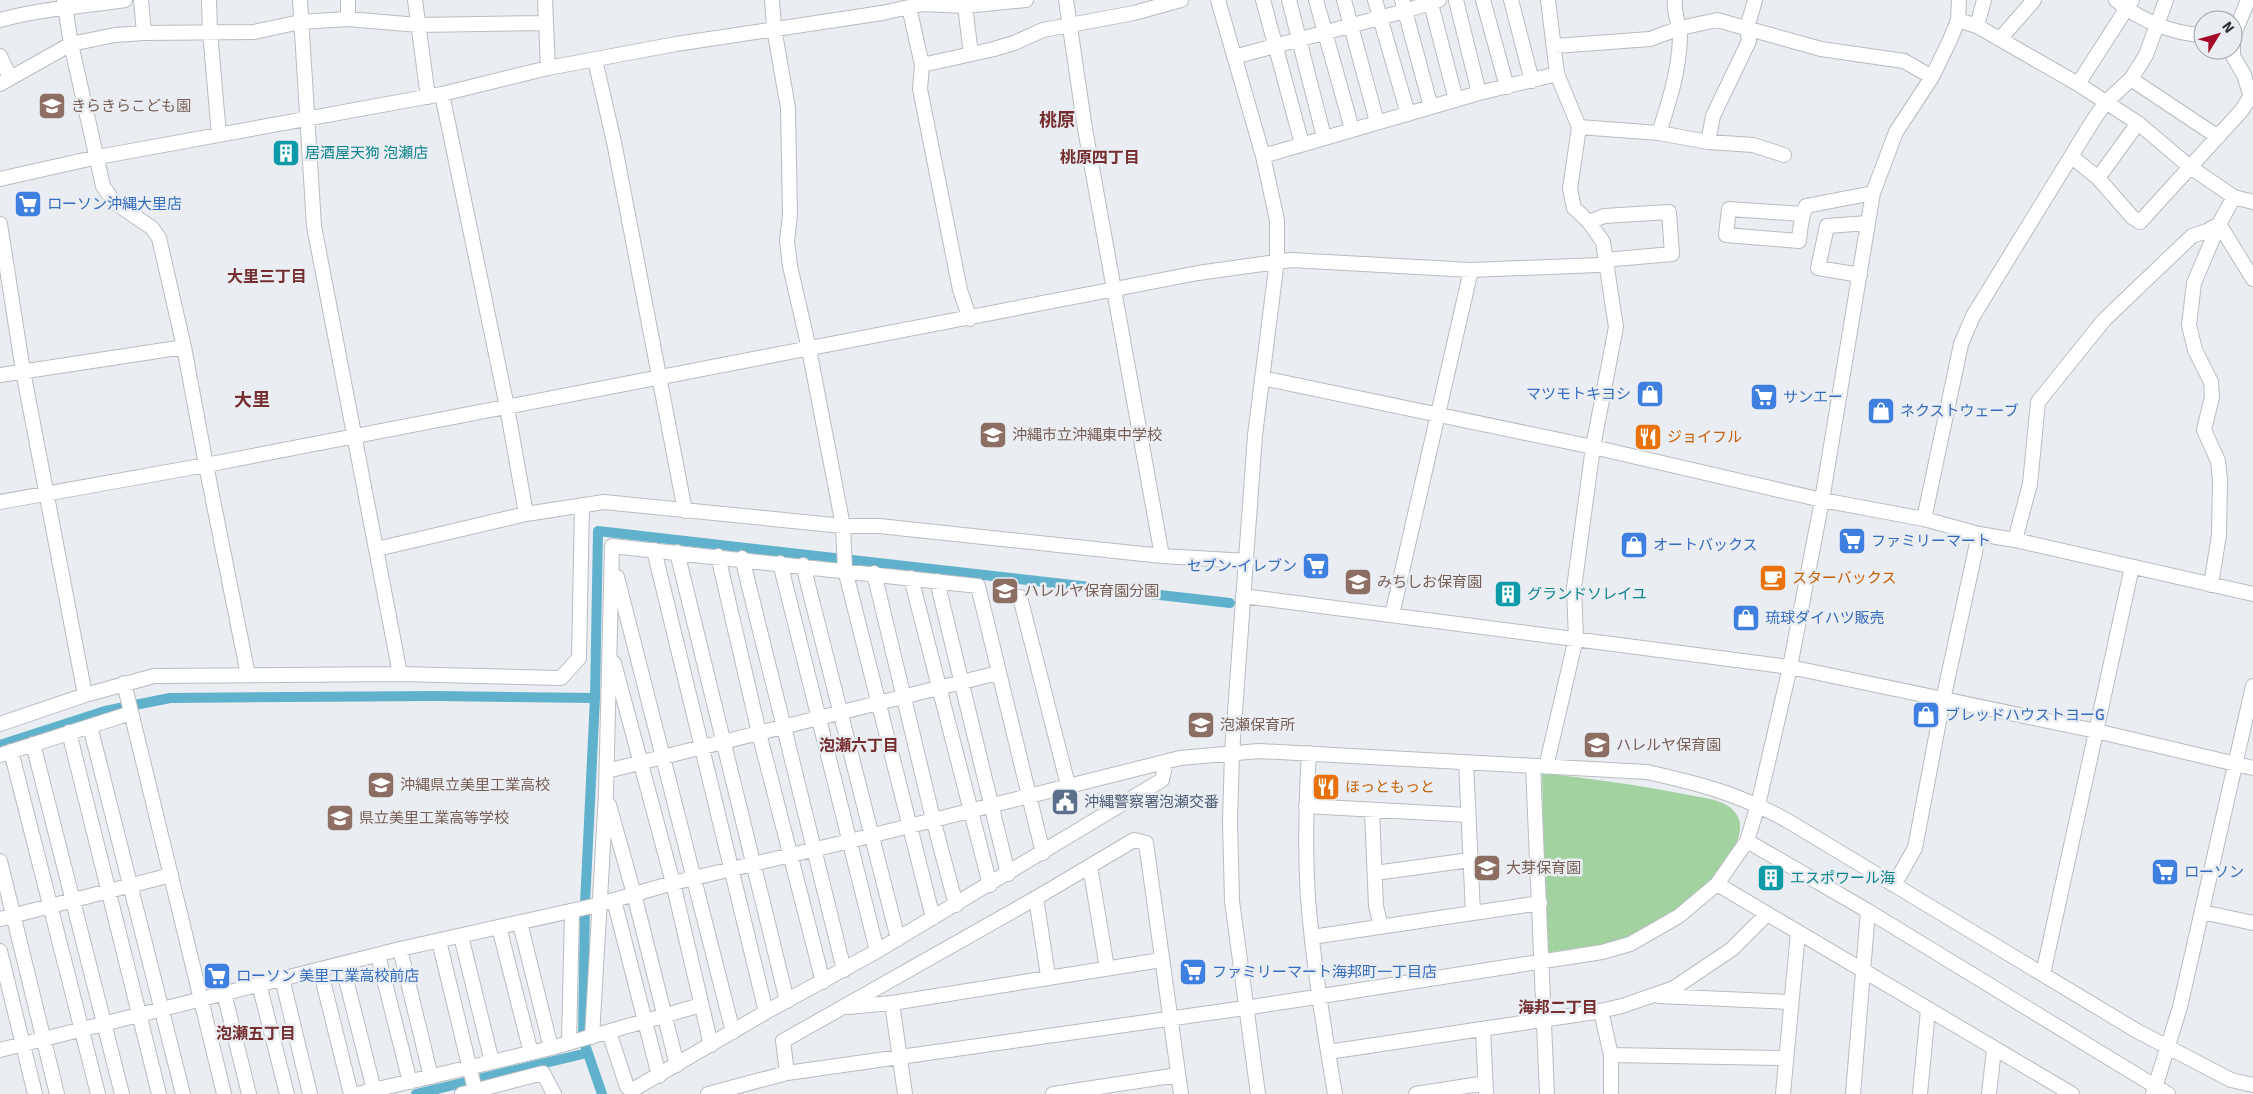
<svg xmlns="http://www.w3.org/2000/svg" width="2253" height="1094" font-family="Signika,'Noto Sans JP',sans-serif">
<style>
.green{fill:#a3d2a1}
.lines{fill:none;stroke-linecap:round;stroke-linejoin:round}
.canal{stroke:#60b1cb;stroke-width:10}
.minor-casing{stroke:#b8bcc1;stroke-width:16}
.minor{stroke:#fff;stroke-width:14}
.labels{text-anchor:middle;stroke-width:5;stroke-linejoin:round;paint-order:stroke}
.education-label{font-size:15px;fill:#785e54;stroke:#eaeef3;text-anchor:start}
.culture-label{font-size:15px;fill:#0d838f;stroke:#eaeef3;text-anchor:start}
.shop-label{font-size:15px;fill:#366cbe;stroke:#eaeef3;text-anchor:start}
.food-label{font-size:15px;fill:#c56008;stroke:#eaeef3;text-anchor:start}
.service-label{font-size:15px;fill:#4e5e75;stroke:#eaeef3;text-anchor:start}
.neighbourhood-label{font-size:16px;font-weight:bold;fill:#762f30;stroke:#eaeef3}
.quarter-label{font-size:18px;font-weight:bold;fill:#762f30;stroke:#eaeef3}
</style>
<rect width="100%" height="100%" fill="#eaeef3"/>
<path class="green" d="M1542,773C1592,779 1640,785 1689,795C1702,798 1722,799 1732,809C1762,836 1700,896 1678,913C1665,922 1643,935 1629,941C1609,949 1567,952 1546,952Z"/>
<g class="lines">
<path class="canal" d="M0,745L105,711L170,698L436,696L595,698
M416,1094L587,1053
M602,1094L583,1039L585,904L595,698L598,531L1230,603"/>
<g class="minor-casing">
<path id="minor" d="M64,0L71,44L103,186L114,202L152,228L159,238L184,347L206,465L248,675
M141,0L144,33
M209,0L210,32L219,135
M300,0L314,226L400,674
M348,0V19
M415,0L428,97
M545,0L548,68
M772,0L774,28L788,108L790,215L787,241L790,266L809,349L843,526L845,570L933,918
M1066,0L1085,129L1162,556
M1218,0L1263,156L1277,220V260L1255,435L1232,753L1230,822L1232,901L1258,1094
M1263,0L1302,144
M1289,0L1324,137
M1316,0L1352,129
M1344,0L1377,122
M1375,0L1408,114
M1402,0L1431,107
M1430,0L1456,100
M1456,0L1479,93
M1483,0L1507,87
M1511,0L1532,81
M2116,0C2139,20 2173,34 2203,35
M2248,0L2233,37V56L2244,75L2251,97
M959,1L965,6L1026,0
M923,4L965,6L971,54
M909,7L922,65L920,89L960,290L970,319
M0,20C40,9 83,6 125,0
M1958,20L1977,26L2078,84L2138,123L2190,167L2234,197L2253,202
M1977,26L1984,0
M2000,39L2034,0
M1555,46L1650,39L1680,28L1717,20L1821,49L1904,61L1932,77
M0,56L10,78
M1234,57L1405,11L1439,0
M595,60L614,142L685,511
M922,65L994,49L1014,43L1043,30L1134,13L1181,0
M2131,79L2218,137
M0,84L71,44L115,35L144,33L254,32L300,22L348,19L418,25L545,23
M2078,84L2132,0
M442,94L507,407L526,514
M1579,127L1659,133L1708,142L1753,145L1784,155
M1659,133C1669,102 1679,71 1680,38C1680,24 1673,13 1675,0
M1708,142L1713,116L1749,41L1747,28L1755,0
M1263,156L1479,93L1557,74
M2072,157L2098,178L2132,217L2140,222L2242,110L2253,92
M2098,178L2138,123
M0,179L98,157L442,94L548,68L676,44L882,13L923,4L927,0
M1803,214L1729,209L1726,235L1799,241C1800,228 1801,218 1806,206L1873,193
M0,224L23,371L85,695
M1860,275L1818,268L1827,226L1868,223
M0,375L184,347
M1262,378L1593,447L1822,500L1924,519L1979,534L2015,540L2253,594
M0,502L206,465L1198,273L1291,260L1471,270L1598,265L1615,259L1672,254L1669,212L1604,216L1589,222
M1924,519L1961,344L1973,316L2094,119L2106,102L2131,79L2146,55L2166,0
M2015,540L2030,484L2038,402L2104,320L2192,236L2207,231L2219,224L2253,279
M377,549L526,514L604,502L843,526H879L1162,556L1247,561
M654,550L766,1012
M677,552L787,1001
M718,556L759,733L823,982
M742,558L844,970
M780,563L877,951
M803,565L898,939
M874,573L933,819L956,905
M617,577L733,1032
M911,578L990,885
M937,581L1008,874
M2211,585L2219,535L2220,480L2218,461L2204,430L2212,397L2211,382L2195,350L2189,325L2194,283L2219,224L2234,197
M1243,596L1790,667L2096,731L2253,768
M1020,597L1068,785
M1392,615L1471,270
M614,663L673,883L711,1045
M124,683L224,1094
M0,724L85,695L154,676L400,674L561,678L579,658L582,505
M90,726L183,1094
M69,732L159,1094
M33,744L122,1094
M11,751L98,1094
M1309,753C1306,801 1305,850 1308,898C1313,963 1324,1029 1335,1094
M0,755L131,713
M1466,762L1473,913
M1533,766L1547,1094
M1546,767L1576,638L1574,588L1593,447L1616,327L1603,242L1589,222L1574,208L1570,189L1579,127L1557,74L1548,0
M607,771L998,673
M609,805L634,894L677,1065
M1306,806L1468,815
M1372,811L1376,906L1381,927
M1747,841L1868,911L2168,1094
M0,861L57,1094
M1090,866L1107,968
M1375,873L1470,860
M1717,884L2072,1094
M1894,885L1915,848L1943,700L1979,534
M1036,898L1048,976
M614,900L659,1076
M2202,912L2253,923
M0,919L171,875
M520,923L551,1048
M499,927L531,1053
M461,936L492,1062
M1312,937L1540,903
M439,941L476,1094
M400,949L431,1077
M0,951L35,1094
M378,955L410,1082
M342,964L374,1090
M320,969L351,1094
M2043,974L2132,567
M282,978L310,1094
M259,984L287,1094
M224,993L249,1094
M1659,996L1791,1002
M892,1003L905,1094
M848,1007L892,1003L1161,960
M1601,1011L1611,1055V1094
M1483,1029L1486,1094
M609,1032L627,1087L634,1089L766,1012L877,951L1162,780L1166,762
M592,1037L606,794L612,546L978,586L1043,853
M569,1043L572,911
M0,1050L400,949L593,906L673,883L850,841L1180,758L1259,751L1647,772C1701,784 1739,794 1788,821L2137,1031L2231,1080L2253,1085
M1328,1052L1595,1012L1622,1006L1674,988L1732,949L1767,914
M1611,1055L1786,1058
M787,1073L783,1041L1036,898L1134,840L1146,843L1181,1094
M357,1094L551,1048L701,1005
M462,1094L543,1073L554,1094
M708,1094L787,1073L1245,1008L1602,952L1630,944L1679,916L1717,884L1747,841L1758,805L1790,667L1822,500L1873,193L1896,132L1932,77L1950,40L1958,20L1959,0
M1053,1094L1178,1075
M1416,1094L1486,1083
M1783,1094L1798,932
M1853,1094L1868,911
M1920,1094L1928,1010
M1989,1094L1994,1049
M2153,1094L2180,1007L2253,686"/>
</g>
<use href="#minor" class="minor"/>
</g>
<defs>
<g id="school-square" transform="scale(1.4375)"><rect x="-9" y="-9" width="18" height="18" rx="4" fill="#8d6e63" stroke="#eaeef3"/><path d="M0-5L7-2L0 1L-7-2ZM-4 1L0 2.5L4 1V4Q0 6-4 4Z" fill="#fff"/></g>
<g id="building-square" transform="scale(1.4375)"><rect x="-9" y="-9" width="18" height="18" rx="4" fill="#0f9aa8" stroke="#eaeef3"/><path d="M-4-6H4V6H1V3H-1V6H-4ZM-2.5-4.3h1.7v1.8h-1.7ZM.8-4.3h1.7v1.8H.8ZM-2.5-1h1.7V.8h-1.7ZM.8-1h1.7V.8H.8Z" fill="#fff"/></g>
<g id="supermarket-square" transform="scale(1.4375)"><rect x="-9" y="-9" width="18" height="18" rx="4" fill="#3f7fe0" stroke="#eaeef3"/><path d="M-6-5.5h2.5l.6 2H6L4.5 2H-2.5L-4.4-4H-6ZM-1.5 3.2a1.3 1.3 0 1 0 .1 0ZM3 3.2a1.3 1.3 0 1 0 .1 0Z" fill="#fff"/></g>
<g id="shop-square" transform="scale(1.4375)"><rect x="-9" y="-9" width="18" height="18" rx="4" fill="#3f7fe0" stroke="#eaeef3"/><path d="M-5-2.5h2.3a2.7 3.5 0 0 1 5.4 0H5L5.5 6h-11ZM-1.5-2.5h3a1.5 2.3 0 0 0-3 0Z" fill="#fff"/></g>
<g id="restaurant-square" transform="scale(1.4375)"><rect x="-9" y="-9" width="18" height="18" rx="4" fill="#e8710a" stroke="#eaeef3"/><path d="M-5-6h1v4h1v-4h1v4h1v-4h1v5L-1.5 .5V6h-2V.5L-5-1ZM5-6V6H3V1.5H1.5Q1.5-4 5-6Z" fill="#fff"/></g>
<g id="cafe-square" transform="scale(1.4375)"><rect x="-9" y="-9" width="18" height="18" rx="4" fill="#e8710a" stroke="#eaeef3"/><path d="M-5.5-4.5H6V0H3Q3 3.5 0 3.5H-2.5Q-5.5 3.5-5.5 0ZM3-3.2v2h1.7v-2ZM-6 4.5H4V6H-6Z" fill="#fff"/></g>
<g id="civic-square" transform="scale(1.4375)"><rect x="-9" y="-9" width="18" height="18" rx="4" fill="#5c6f8a" stroke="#eaeef3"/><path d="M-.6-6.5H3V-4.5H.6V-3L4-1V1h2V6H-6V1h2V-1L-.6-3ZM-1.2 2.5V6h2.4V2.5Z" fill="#fff"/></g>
</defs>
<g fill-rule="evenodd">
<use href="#school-square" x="52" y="106"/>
<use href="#building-square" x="286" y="153"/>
<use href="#supermarket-square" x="28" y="204"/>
<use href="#shop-square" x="1650" y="394"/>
<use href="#supermarket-square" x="1764" y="397"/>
<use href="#shop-square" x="1881" y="411"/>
<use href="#school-square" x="993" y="435"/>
<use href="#restaurant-square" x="1648" y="437"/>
<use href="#supermarket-square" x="1852" y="541"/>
<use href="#shop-square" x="1634" y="545"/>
<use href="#supermarket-square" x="1316" y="566"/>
<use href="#cafe-square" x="1773" y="578"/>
<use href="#school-square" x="1358" y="582"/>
<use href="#school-square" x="1005" y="591"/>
<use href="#building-square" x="1508" y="594"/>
<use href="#shop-square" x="1746" y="618"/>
<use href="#shop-square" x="1926" y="715"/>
<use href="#school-square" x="1201" y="725"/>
<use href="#school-square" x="1597" y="745"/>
<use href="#school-square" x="381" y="785"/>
<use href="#restaurant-square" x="1326" y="787"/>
<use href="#civic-square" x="1065" y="802"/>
<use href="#school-square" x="340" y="818"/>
<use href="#school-square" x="1487" y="868"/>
<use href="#supermarket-square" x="2165" y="872"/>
<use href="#building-square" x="1771" y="878"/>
<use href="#supermarket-square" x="1193" y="972"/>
<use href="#supermarket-square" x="217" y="976"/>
</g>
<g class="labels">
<g class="education-label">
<text x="71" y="111">きらきらこども園</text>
<text x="1012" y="440">沖縄市立沖縄東中学校</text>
<text x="1377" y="587">みちしお保育園</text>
<text x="1024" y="596">ハレルヤ保育園分園</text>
<text x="1220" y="730">泡瀬保育所</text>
<text x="1616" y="750">ハレルヤ保育園</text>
<text x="400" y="790">沖縄県立美里工業高校</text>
<text x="359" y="823">県立美里工業高等学校</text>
<text x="1506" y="873">大芽保育園</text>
</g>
<g class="culture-label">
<text x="305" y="158">居酒屋天狗 泡瀬店</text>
<text x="1527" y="599">グランドソレイユ</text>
<text x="1790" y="883">エスポワール海</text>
</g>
<g class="shop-label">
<text x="47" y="209">ローソン沖縄大里店</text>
<text x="1631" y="399" text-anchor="end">マツモトキヨシ</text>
<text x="1783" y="402">サンエー</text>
<text x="1900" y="416">ネクストウェーブ</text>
<text x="1871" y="546">ファミリーマート</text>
<text x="1653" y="550">オートバックス</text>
<text x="1297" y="571" text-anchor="end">セブン-イレブン</text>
<text x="1765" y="623">琉球ダイハツ販売</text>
<text x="1945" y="720">ブレッドハウストヨーG</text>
<text x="2184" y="877">ローソン</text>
<text x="1212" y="977">ファミリーマート海邦町一丁目店</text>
<text x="236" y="981">ローソン 美里工業高校前店</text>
</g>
<g class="food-label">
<text x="1667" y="442">ジョイフル</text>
<text x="1792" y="583">スターバックス</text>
<text x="1345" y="792">ほっともっと</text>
</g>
<g class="service-label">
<text x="1084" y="807">沖縄警察署泡瀬交番</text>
</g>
<g class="neighbourhood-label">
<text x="1100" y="163">桃原四丁目</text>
<text x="267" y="282">大里三丁目</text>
<text x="859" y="751">泡瀬六丁目</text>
<text x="1558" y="1013">海邦二丁目</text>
<text x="256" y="1039">泡瀬五丁目</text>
</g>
<g class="quarter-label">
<text x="1057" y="126">桃原</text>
<text x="252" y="406">大里</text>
</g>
</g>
<g transform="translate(2218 35) rotate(53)"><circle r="24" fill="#eaeef3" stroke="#9fa2a5"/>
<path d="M0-4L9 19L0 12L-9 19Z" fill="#a40826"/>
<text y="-8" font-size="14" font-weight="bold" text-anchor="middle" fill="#2e2f31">N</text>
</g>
</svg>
